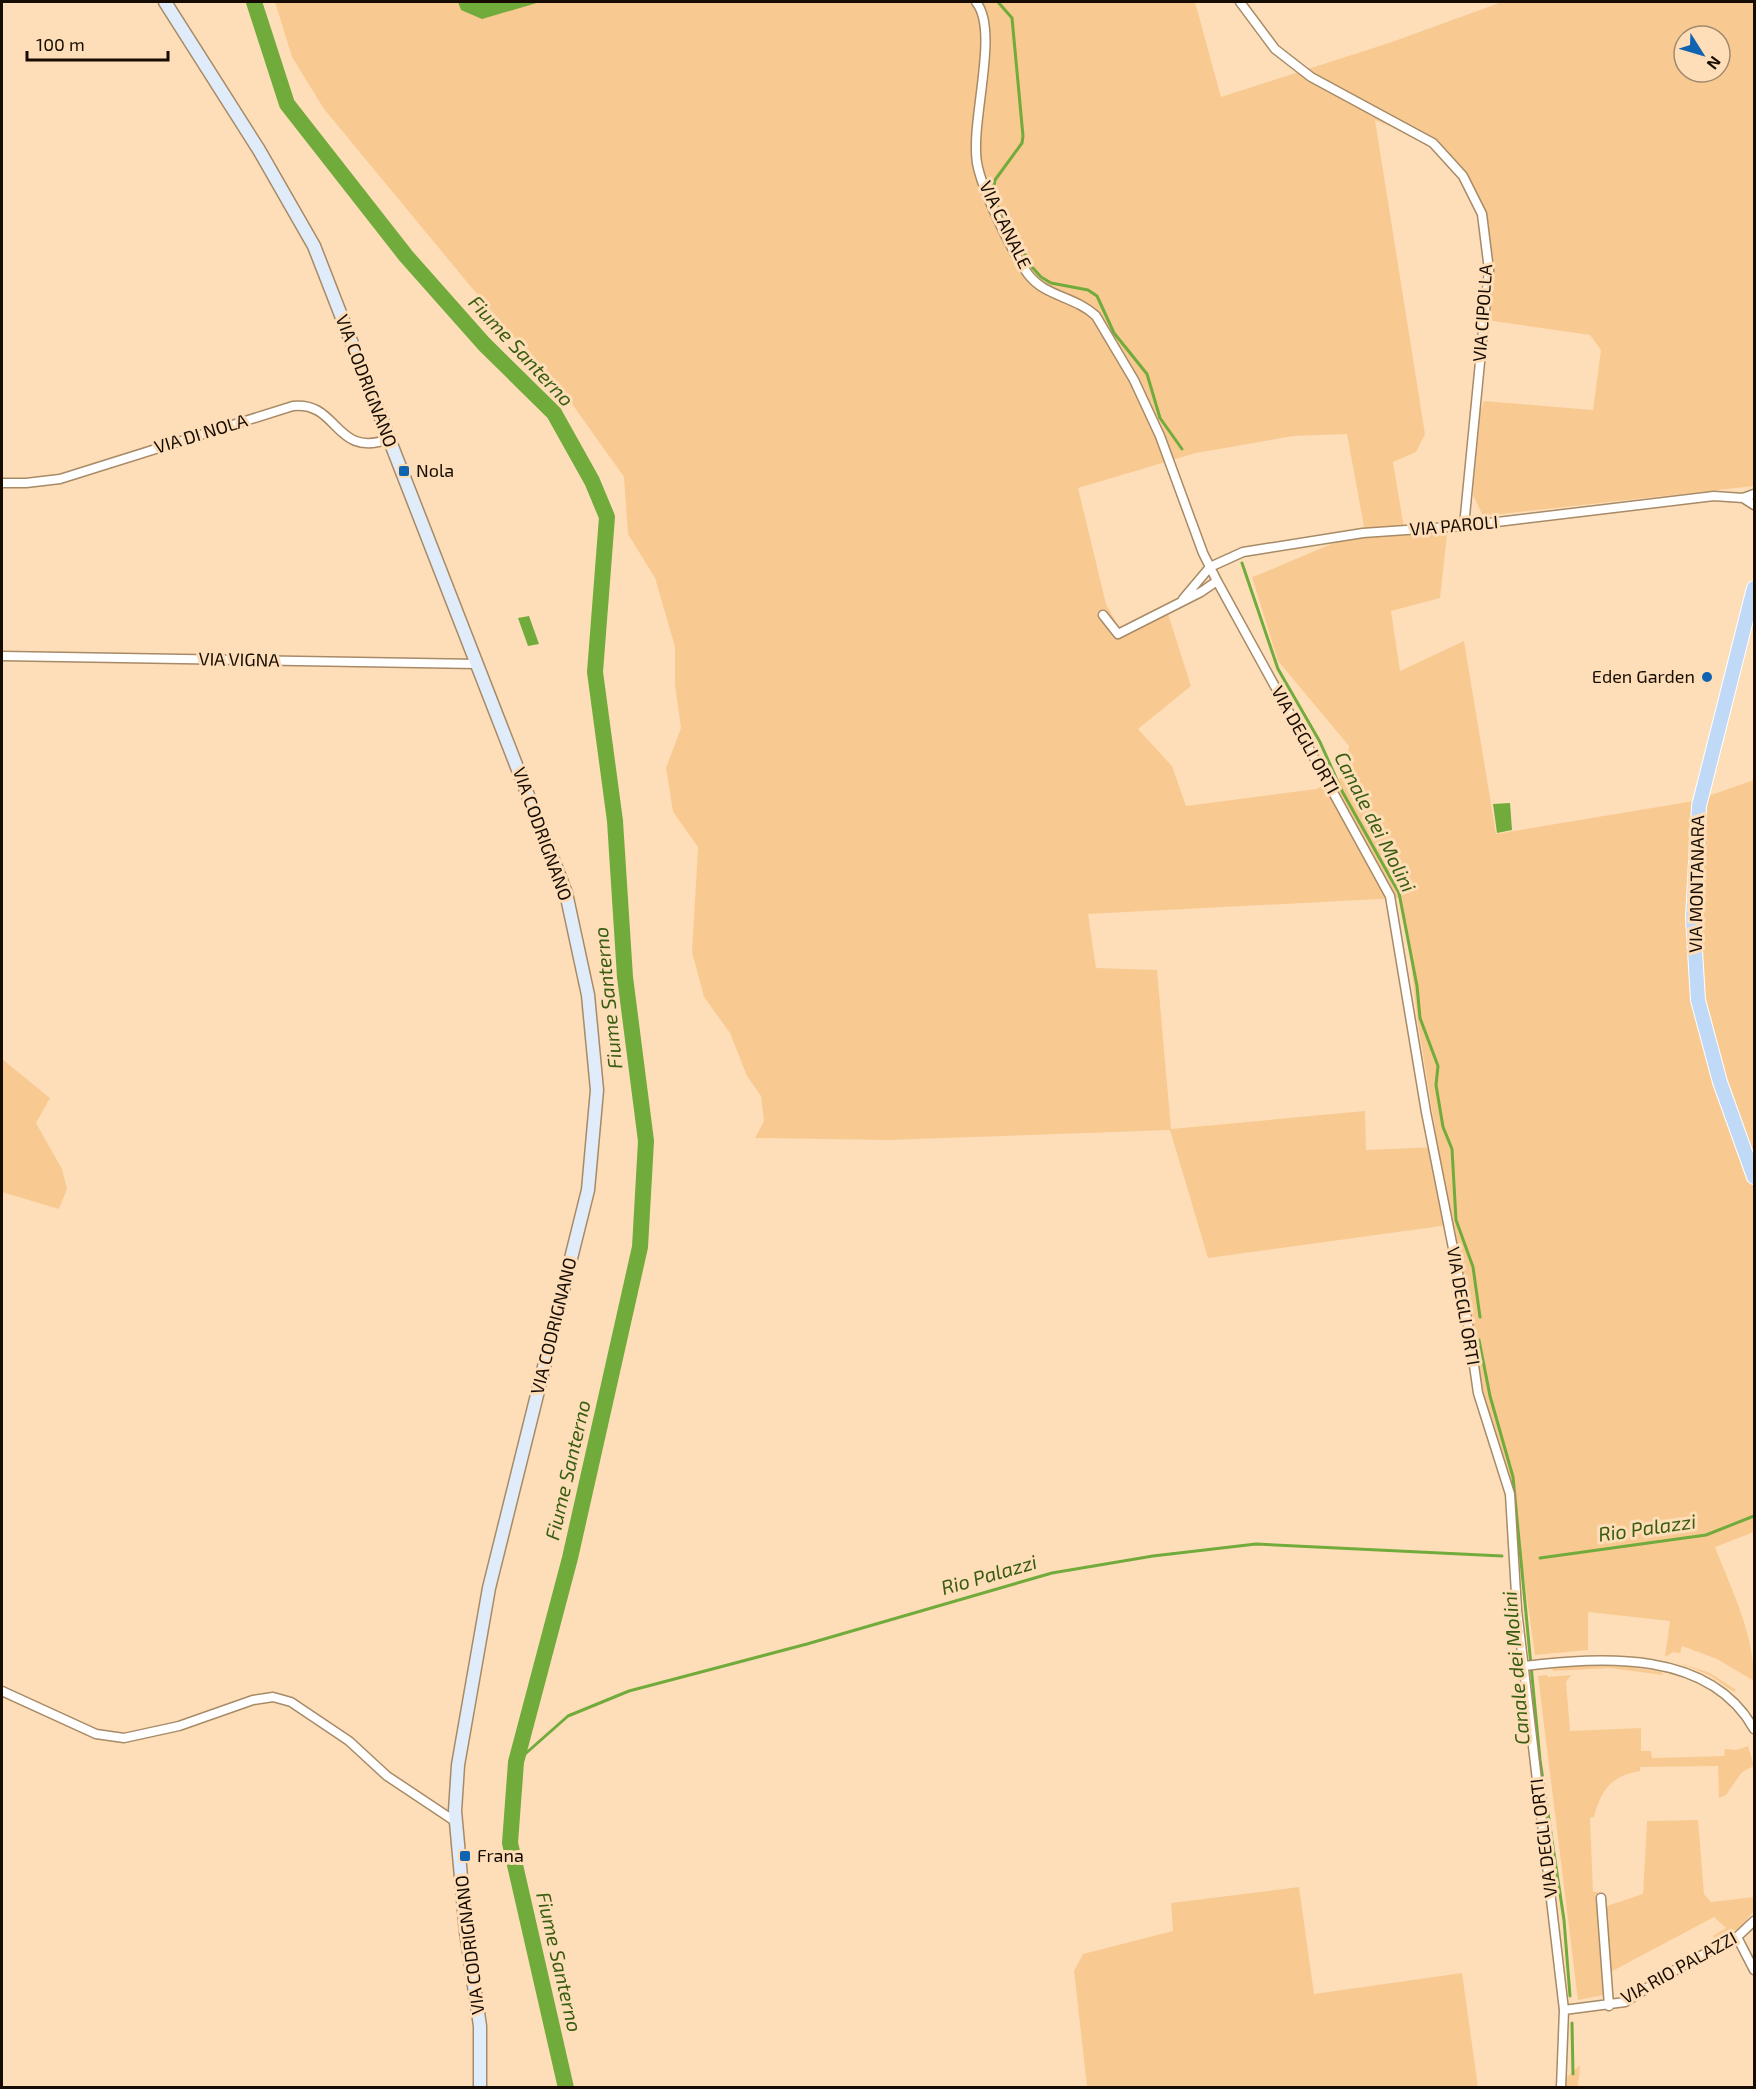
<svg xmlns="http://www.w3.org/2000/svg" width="1756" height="2089" font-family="'Exo 2',sans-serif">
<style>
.green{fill:#f8ca92;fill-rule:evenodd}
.water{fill:#71ab3b}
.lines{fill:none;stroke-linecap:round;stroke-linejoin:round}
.stream{stroke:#71ab3b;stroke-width:3}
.river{stroke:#71ab3b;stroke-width:16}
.street-casing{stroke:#a78a66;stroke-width:11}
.secondary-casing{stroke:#a78a66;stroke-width:15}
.primary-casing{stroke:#fff;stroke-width:16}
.street{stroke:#fff;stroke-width:8}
.secondary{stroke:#e0ecfa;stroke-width:12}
.primary{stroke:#c0d9f6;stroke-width:14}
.poi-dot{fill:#0f63b1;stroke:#fedeb8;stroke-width:2}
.labels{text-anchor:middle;stroke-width:6;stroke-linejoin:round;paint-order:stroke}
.street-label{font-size:18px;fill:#160c01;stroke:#fedeb8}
.poi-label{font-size:18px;fill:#160c01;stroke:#fedeb8;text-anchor:start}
.water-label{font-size:20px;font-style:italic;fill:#385d10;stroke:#fedeb8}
</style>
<rect width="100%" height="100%" fill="#fedeb8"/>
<path class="green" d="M275,2H1195L1221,97L1389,43L1502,2H1754V486L1483,516L1473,495L1479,416L1484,401L1593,410L1601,350L1590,335L1486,320L1489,243L1471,187L1424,140L1375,120L1425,434L1416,452L1393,462L1405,534L1447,535L1440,598L1391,611L1400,671L1464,641L1496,834L1694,801L1754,780V1532L1715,1547C1732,1591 1754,1633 1754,1681L1717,1659L1682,1646L1680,1653L1673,1652L1665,1657L1670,1621L1588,1612V1650L1535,1655L1514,1506L1478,1393L1449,1225L1208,1258L1170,1130L888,1140L755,1138L764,1121L761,1096L747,1076L730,1033L704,997L692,952L698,847L673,812L666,768L681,728L675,685V647L655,578L628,534L624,477L562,390L500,322L324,109L292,57ZM1684,36H1720V72H1684ZM1347,434L1365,532C1326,544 1290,563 1252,577L1278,661L1349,746L1345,776L1316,789L1186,806L1172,766L1138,729L1191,686L1168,614L1123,635L1106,604L1078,488L1196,453L1293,436ZM1399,898L1410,955L1418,1024L1438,1147L1366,1150L1365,1111L1171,1129L1157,970L1096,968L1088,914Z
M2,1059L50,1098L36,1123L62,1169L67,1189L59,1209L2,1192Z
M1677,1662L1710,1673L1736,1690L1734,1692L1709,1675Z
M1585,1665L1631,1667L1661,1672L1663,1675L1610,1668L1553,1671V1668Z
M1547,1675L1548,1677L1571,1675L1566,1682L1570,1731L1641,1728V1751H1651L1652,1758L1724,1756L1725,1749L1737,1750L1748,1746L1754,1766L1742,1772L1726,1795L1719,1798L1718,1766L1640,1767V1771C1611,1776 1601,1790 1594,1817L1590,1818L1593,1892H1598L1604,1995L1578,2000L1538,1676Z
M1698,1820L1704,1894L1711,1902L1754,1897V1911L1739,1928L1716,1941L1713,1936L1726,1928L1714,1917L1605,1975L1601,1908L1643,1894L1647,1821Z
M1299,1887L1314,1994L1462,1973L1478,2087H1087L1074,1971L1083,1954L1173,1931L1171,1903Z
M1580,2065L1578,2087L1555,2088Z"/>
<path class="water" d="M458,2H540L482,19L461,10Z
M529,616L539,644L528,646L518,618Z
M1510,803L1512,830L1497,833L1493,804Z"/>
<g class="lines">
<path class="stream" d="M998,2L1012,18L1023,136L1022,143L995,180L993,191L998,207L1032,267L1041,277L1051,283L1088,290L1097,296L1114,333L1147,374L1160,418L1182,449
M1242,563L1278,669L1320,742L1342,791L1399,893L1417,986L1420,1018L1438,1066L1436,1085L1443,1127L1452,1149L1456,1220L1473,1267L1480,1317
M1479,1340L1490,1396L1513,1477L1540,1760L1564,1920L1570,1996
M1540,1558L1706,1535L1754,1516
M516,1762L568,1716L629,1691L807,1644L1052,1573L1153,1556L1256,1544L1502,1556
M1572,2023L1573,2074"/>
<path class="river" d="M254,2L287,104L406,256L484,344L554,413L592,481L607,517L595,672L615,821L625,977L646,1141L640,1247L570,1558L516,1762L510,1843L566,2088"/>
<g class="street-casing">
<path id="street" d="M976,2C1000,31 970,121 977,163C982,190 1011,251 1028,274C1045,297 1075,296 1096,316L1134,380L1160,436L1203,553L1217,581L1390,896L1426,1112L1468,1324L1478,1393L1510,1494L1517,1610L1564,2010L1561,2088
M1240,2L1275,49L1311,77L1433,143L1463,176L1482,214L1489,270L1464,526
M2,483H26L60,479L293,406C339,401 334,459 389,439
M1743,498L1754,505
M1183,599L1210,567L1243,552L1363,533L1464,526L1714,496L1743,498L1754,494
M1103,615L1118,634L1201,592L1217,581
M2,656L477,664
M1524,1666C1602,1657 1709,1649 1754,1729
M2,1691L96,1734L124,1738L179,1726L253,1700L273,1697L291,1702L349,1741L387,1776L456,1822
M1601,1898L1609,2006
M1737,1937L1754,1970
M1564,2010L1625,2002L1685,1964L1737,1937L1754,1921"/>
</g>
<g class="secondary-casing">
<path id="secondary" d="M165,2L259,150L314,246L566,893L588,995L597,1090L588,1190L489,1588L458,1765L455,1811L466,1932L480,2026V2088"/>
</g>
<g class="primary-casing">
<path id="primary" d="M1754,588L1699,806L1693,918L1698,1000L1720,1082L1754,1177"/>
</g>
<use href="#street" class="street"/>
<use href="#secondary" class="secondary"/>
<use href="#primary" class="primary"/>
</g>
<g class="poi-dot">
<rect x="398" y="465" width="12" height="12" rx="3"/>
<circle cx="1707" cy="677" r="6"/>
<rect x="459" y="1850" width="12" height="12" rx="3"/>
</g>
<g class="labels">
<g class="street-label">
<text transform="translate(1005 225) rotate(64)" y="6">VIA CANALE</text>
<text transform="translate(1483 313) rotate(-86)" y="6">VIA CIPOLLA</text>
<text transform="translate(366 381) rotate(69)" y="6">VIA CODRIGNANO</text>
<text transform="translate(201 434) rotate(-17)" y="6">VIA DI NOLA</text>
<text transform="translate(1454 526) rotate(-5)" y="6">VIA PAROLI</text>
<text transform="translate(239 660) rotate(1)" y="6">VIA VIGNA</text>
<text transform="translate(1305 740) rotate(61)" y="6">VIA DEGLI ORTI</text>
<text transform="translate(542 834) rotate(70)" y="6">VIA CODRIGNANO</text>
<text transform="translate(1697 884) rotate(-89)" y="6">VIA MONTANARA</text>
<text transform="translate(1463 1306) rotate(80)" y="6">VIA DEGLI ORTI</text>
<text transform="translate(554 1326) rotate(-76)" y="6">VIA CODRIGNANO</text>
<text transform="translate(1544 1838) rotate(-97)" y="6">VIA DEGLI ORTI</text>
<text transform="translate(470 1945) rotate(-97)" y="6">VIA CODRIGNANO</text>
<text transform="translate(1679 1968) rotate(-29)" y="6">VIA RIO PALAZZI</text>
</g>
<g class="poi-label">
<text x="416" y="477">Nola</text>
<text x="1695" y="683" text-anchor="end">Eden Garden</text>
<text x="477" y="1862">Frana</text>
</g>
<g class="water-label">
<text transform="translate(521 351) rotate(47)" y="7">Fiume Santerno</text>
<text transform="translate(1375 822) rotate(63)" y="7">Canale dei Molini</text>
<text transform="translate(608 998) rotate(-96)" y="7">Fiume Santerno</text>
<text transform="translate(568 1470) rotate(-77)" y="7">Fiume Santerno</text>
<text transform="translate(1647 1528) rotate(-8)" y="7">Rio Palazzi</text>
<text transform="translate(989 1575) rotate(-16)" y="7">Rio Palazzi</text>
<text transform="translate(1516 1668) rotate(-95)" y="7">Canale dei Molini</text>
<text transform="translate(559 1962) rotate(77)" y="7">Fiume Santerno</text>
</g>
</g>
<rect width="1756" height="2089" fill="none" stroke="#160c01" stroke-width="6"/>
<g transform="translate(1702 54) rotate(127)"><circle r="28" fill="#fedeb8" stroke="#a18a6f" stroke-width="1.5"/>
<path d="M0-4.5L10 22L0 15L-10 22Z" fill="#0f63b1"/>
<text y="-9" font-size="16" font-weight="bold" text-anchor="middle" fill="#160c01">N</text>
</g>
<path d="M27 51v9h141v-9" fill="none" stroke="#160c01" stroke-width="3"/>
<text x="36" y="51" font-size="18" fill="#160c01" stroke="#fedeb8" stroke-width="4.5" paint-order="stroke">100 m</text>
</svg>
